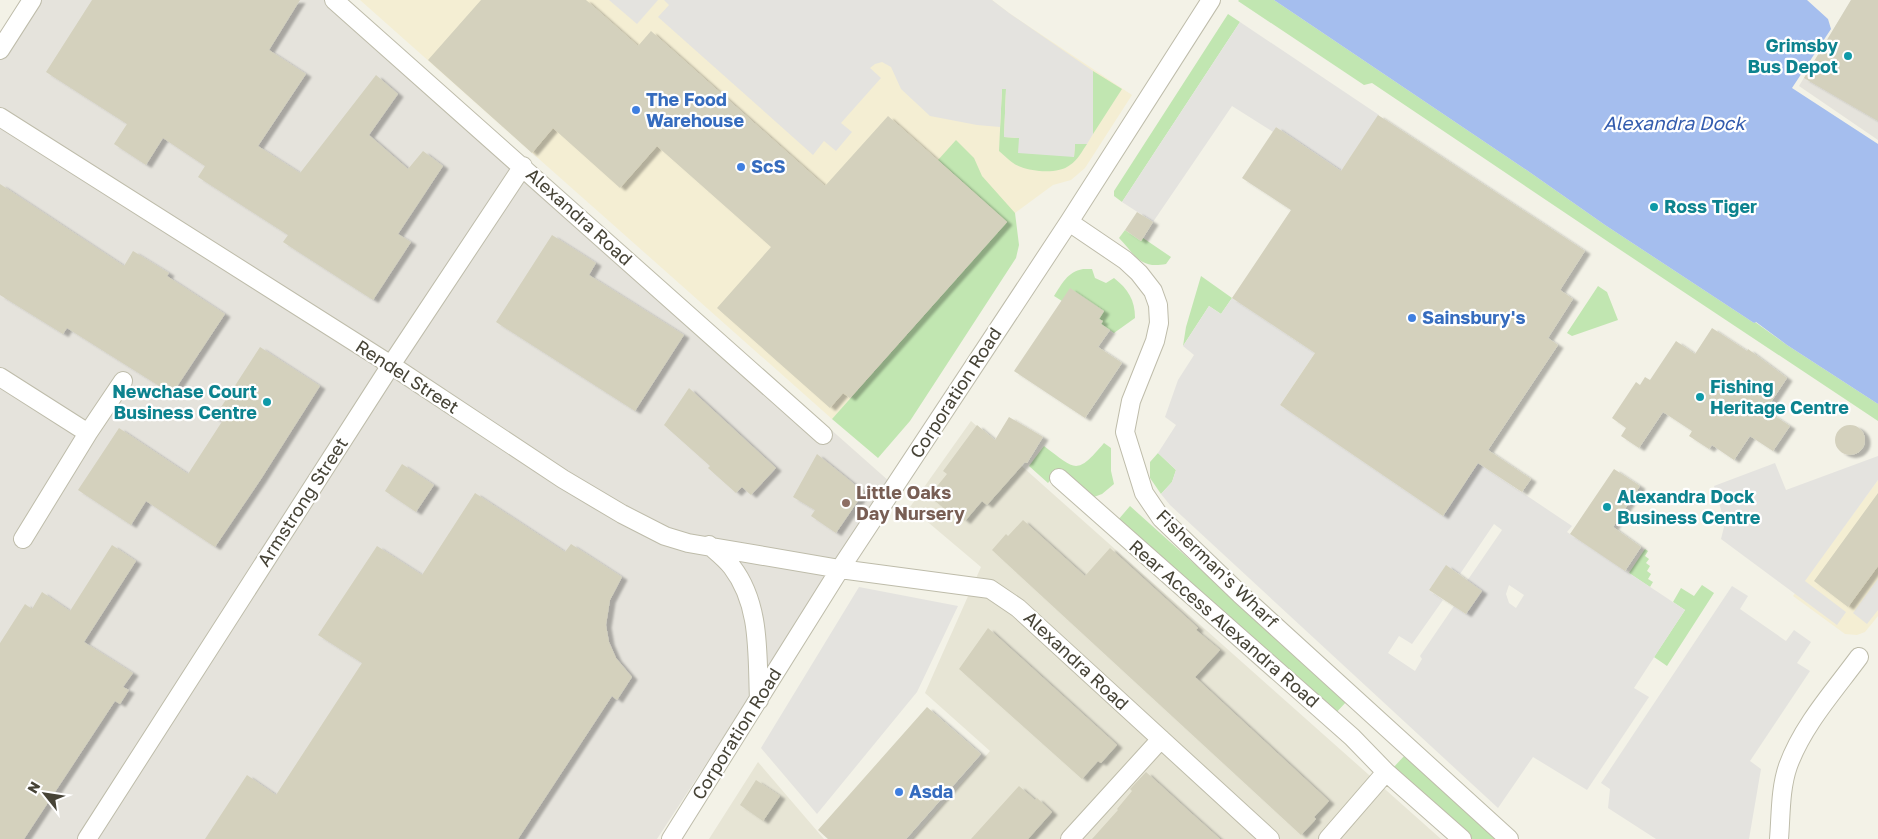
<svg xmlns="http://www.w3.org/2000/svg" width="1878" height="839" font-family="'Golos Text',sans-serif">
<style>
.residential{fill:#e7e5d5}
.commercial{fill:#f4eed3}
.industrial{fill:#e5e3dc}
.green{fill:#c1e6b1}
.parking{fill:#e4e3df;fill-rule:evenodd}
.water{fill:#a5beee}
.building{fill:#d4d1bd;filter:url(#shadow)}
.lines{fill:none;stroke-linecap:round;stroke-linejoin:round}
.minor-casing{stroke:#bebcaa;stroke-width:20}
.minor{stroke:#fff;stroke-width:18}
.culture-dot{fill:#0f9aa8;stroke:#fff;stroke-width:2}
.shop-dot{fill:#3f7fe0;stroke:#fff;stroke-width:2}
.education-dot{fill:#8d6e63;stroke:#fff;stroke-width:2}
.labels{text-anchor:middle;stroke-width:4.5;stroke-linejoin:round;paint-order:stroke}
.culture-label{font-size:18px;font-weight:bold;fill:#0d838f;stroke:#fff;text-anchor:start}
.shop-label{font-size:18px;font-weight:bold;fill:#366cbe;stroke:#fff;text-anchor:start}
.street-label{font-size:18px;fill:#464336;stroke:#fff}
.education-label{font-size:18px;font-weight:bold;fill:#785e54;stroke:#fff;text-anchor:start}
.water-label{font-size:19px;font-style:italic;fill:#335cae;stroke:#fff}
</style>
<defs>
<filter id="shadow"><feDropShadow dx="5.5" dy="3" stdDeviation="1" flood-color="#0004"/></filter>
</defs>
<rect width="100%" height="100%" fill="#f3f2e7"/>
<path class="residential" d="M971,421L1441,839H912L990,751L925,693L981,567L910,507Z
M758,762L824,839H709Z"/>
<path class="commercial" d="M360,0H992L1009,13L1132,95L1085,168L1071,180L1053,185L1015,213L832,419Z
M1878,480V616L1865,632L1857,635L1845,634L1793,596Z"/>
<path class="industrial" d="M22,0H347L890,482L657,839H0V32Z
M1851,0H1878V140L1799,86Z"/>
<path class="green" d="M1239,0H1274L1528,171L1605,225L1754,323L1755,322L1787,345L1878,404V421L1610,243L1372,83L1364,85L1238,1Z
M1228,14L1240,22L1122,202L1114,196V191Z
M1093,71L1122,89L1093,134Z
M1002,88L1006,89L1004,137L1019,138L1074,157L1075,144H1087C1082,151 1078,160 1070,165C1059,174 1034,172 1021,167C1012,164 1006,157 999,151Z
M956,140L974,158L982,176L1015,213L1019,245L1016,258L910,421L878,458L832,419L1007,222L938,160Z
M1125,230L1141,241L1143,238L1171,257L1166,264C1140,269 1136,256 1119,238Z
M1083,269H1092L1095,278L1106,283L1114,278C1128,289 1135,300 1135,318L1114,333L1101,324L1102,321L1099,319L1104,311L1062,301L1054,296C1062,284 1067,272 1083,269Z
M1201,276L1232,298L1221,314L1209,306L1183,346L1186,327Z
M1598,286L1607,292L1618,320L1572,336L1567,333Z
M1104,443L1111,448V471L1114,484L1102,494L1094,497L1086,492L1060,469L1048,483L1029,466L1044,446C1076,470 1076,476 1104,443Z
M1158,453L1176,470L1172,482L1161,494L1150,478V462Z
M1130,506L1347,701L1334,715L1118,520Z
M1645,549L1648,551L1645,556L1649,559L1646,563L1650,566L1647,571L1651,574L1648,579L1653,582L1650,587L1629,573Z
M1702,585L1714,593L1667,666L1654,657L1685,610L1673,602L1681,588L1694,596Z
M1406,754L1500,839H1470L1392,769Z"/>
<path class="parking" d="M609,0H658L637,24Z
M664,0H992L1009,13L1093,71V134L1087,144H1075L1074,157L1018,153L1019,138L1004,137L1006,89H1002L1000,127L977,125L930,116L901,89L891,67L882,62L875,64L870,68L881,78L841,123L852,132L836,151L824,141L813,155L658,17L669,5Z
M1240,22L1379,115L1341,171L1276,127L1273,132L1232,106L1153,222L1122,202Z
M1232,298L1315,353L1280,405L1443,516L1478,463L1572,526L1567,532L1685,610L1634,688L1649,697L1587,790L1533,757L1498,808L1170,505L1161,494L1172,482L1176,470L1158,453L1176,425L1165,417L1178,380L1194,355L1183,346L1209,306L1221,314ZM1494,524L1502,530L1467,581L1466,614L1454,606L1420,656L1422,659L1415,671L1388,653L1399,636L1412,644L1443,600L1429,590L1446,566L1460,574ZM1509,585L1524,595L1516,608L1509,603L1506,594Z
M1878,456V480L1805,581L1846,612L1837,625L1721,539L1725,523L1714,486L1775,463L1786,490Z
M1878,579V610L1867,624L1853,613Z
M1732,586L1748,596L1740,609L1786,641L1794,630L1811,642L1797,663L1810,671L1750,761L1761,769L1749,839H1656L1608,808L1610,789L1601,783Z
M859,587L958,606L917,692L817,814L761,748Z"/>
<path class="water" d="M1274,0H1807L1828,19L1831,29L1792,88L1878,144V404L1787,345L1756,322L1754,323L1605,225L1528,171Z"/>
<path class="building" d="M92,0H300L269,50L306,74L258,146L300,173L376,75L398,94L369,135L408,169L423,151L443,166L398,234L411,242L373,300L283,242L288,235L198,177L205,166L163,138L146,165L114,144L127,124L46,72Z
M481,0H586L638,46L651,31L825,186L888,116L1007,222L850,398L843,393L830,408L717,308L771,247L657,146L620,188L553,128L532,153L428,60Z
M1851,0H1878V121L1804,78Z
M1378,115L1585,251L1560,290L1573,299L1548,338L1558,345L1488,450L1531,479L1522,492L1478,463L1443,516L1280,405L1315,353L1232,298L1291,210L1242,178L1276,127L1341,171Z
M0,184L124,266L133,251L169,273L167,276L225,314L172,394L67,328L63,334L0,295Z
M1137,212L1153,222L1141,241L1125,230Z
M552,235L596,263L589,275L684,335L635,411L496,322Z
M1070,288L1104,311L1099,319L1103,321L1101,324L1110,330L1098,347L1122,363L1085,418L1014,371Z
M1712,328L1747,351L1748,349L1787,378L1769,405L1773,408L1770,413L1790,426L1773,451L1750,436L1734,460L1712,445L1709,449L1689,436L1692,431L1663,412L1639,448L1621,436L1626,428L1612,418L1636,382L1640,385L1645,377L1650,380L1676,341L1695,354Z
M260,347L320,386L261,479L215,547L146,501L131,525L78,490L119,428L188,474L223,420L214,418Z
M689,388L776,468L751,495L742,487L736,493L708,468L710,466L664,425Z
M1009,417L1043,437L1027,463L1025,462L987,505L982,501L965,521L948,507L946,510L929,496L947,474L943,471L977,425L995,440Z
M1835 440a15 15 0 1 1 30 0a15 15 0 1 1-30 0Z
M817,454L864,492L836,533L811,516L815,510L793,497Z
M402,464L434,485L416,512L385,491Z
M1614,469L1640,486L1613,527L1641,547L1625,571L1570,534Z
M475,493L565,552L571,544L622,577L610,600L606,625L609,642L616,658L632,677L617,700L612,696L518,839H205L247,775L276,795L362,663L318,635L377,546L422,575Z
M1878,493V566L1848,607L1814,581Z
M1023,520L1085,576L1110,548L1198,628L1196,630L1220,650L1195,677L1329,801L1314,817L1316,819L1301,835L992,550L1006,534L1008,536Z
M112,545L136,561L84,642L133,673L123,687L129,690L120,704L115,701L24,839H0V643L25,604L32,609L42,592L70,611Z
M1446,565L1482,591L1466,614L1429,590Z
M988,628L1117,745L1101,763L1098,761L1082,779L959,669Z
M927,707L981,754L906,839H828L818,830Z
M1146,772L1191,813L1220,839H1092L1118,810L1117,809L1132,791L1130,789Z
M756,780L780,796L763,821L740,805Z
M1019,786L1035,800L1037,798L1052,812L1028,839H971Z"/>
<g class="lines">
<g class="minor-casing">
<path id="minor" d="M334,0L823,435
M0,50L32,0
M0,117L391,365L563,479L622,514L665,536L688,543L840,569L990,589L1018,608L1270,839
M1069,222L1125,260L1139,273L1153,291L1158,305L1159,323L1155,341L1131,401L1125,432L1144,493L1161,518L1240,594L1509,839
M0,377L88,433
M1059,478L1352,737L1386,772
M23,539L88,433L123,381
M709,545C717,552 726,559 732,567C761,605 757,654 759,700
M87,839L391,365L523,166
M671,839L840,569L1069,222L1211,0
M1070,839L1161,739
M1328,839L1386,772L1462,839
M1779,839C1781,815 1780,789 1788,766C1803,725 1834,691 1859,657"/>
</g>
<use href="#minor" class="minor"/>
</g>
<g class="culture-dot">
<circle cx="1848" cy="56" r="5"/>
<circle cx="1654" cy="207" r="5"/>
<circle cx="1700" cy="397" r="5"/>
<circle cx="267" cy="402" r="5"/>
<circle cx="1607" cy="507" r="5"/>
</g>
<g class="shop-dot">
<circle cx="636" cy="110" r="5"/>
<circle cx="741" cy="167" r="5"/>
<circle cx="1412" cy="318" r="5"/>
<circle cx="899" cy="792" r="5"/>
</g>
<circle class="education-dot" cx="846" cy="503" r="5"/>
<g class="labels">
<g class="culture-label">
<text x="1838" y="52" text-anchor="end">Grimsby<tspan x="1838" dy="21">Bus Depot</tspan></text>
<text x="1664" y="213">Ross Tiger</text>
<text x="1710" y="393">Fishing<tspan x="1710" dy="21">Heritage Centre</tspan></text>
<text x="257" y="398" text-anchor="end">Newchase Court<tspan x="257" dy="21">Business Centre</tspan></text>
<text x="1617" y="503">Alexandra Dock<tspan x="1617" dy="21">Business Centre</tspan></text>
</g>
<g class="shop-label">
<text x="646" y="106">The Food<tspan x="646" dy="21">Warehouse</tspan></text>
<text x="751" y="173">ScS</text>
<text x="1422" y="324">Sainsbury's</text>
<text x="909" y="798">Asda</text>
</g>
<g class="street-label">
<text transform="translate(579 217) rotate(42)" y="6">Alexandra Road</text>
<text transform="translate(407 377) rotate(33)" y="6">Rendel Street</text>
<text transform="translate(956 393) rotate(-57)" y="6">Corporation Road</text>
<text transform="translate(303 502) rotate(-57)" y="6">Armstrong Street</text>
<text transform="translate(1217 569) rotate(44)" y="6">Fisherman's Wharf</text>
<text transform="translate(1224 624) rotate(41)" y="6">Rear Access Alexandra Road</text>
<text transform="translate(1076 661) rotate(43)" y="6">Alexandra Road</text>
<text transform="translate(737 734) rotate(-58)" y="6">Corporation Road</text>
</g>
<g class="education-label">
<text x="856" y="499">Little Oaks<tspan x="856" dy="21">Day Nursery</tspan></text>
</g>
<g class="water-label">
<text x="1674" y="130">Alexandra Dock</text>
</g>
</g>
<g transform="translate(45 794) rotate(300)" stroke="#ffffff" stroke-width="4" paint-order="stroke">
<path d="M0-4L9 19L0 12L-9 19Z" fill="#464336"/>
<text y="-8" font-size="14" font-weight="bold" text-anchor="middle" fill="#464336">N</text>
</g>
</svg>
